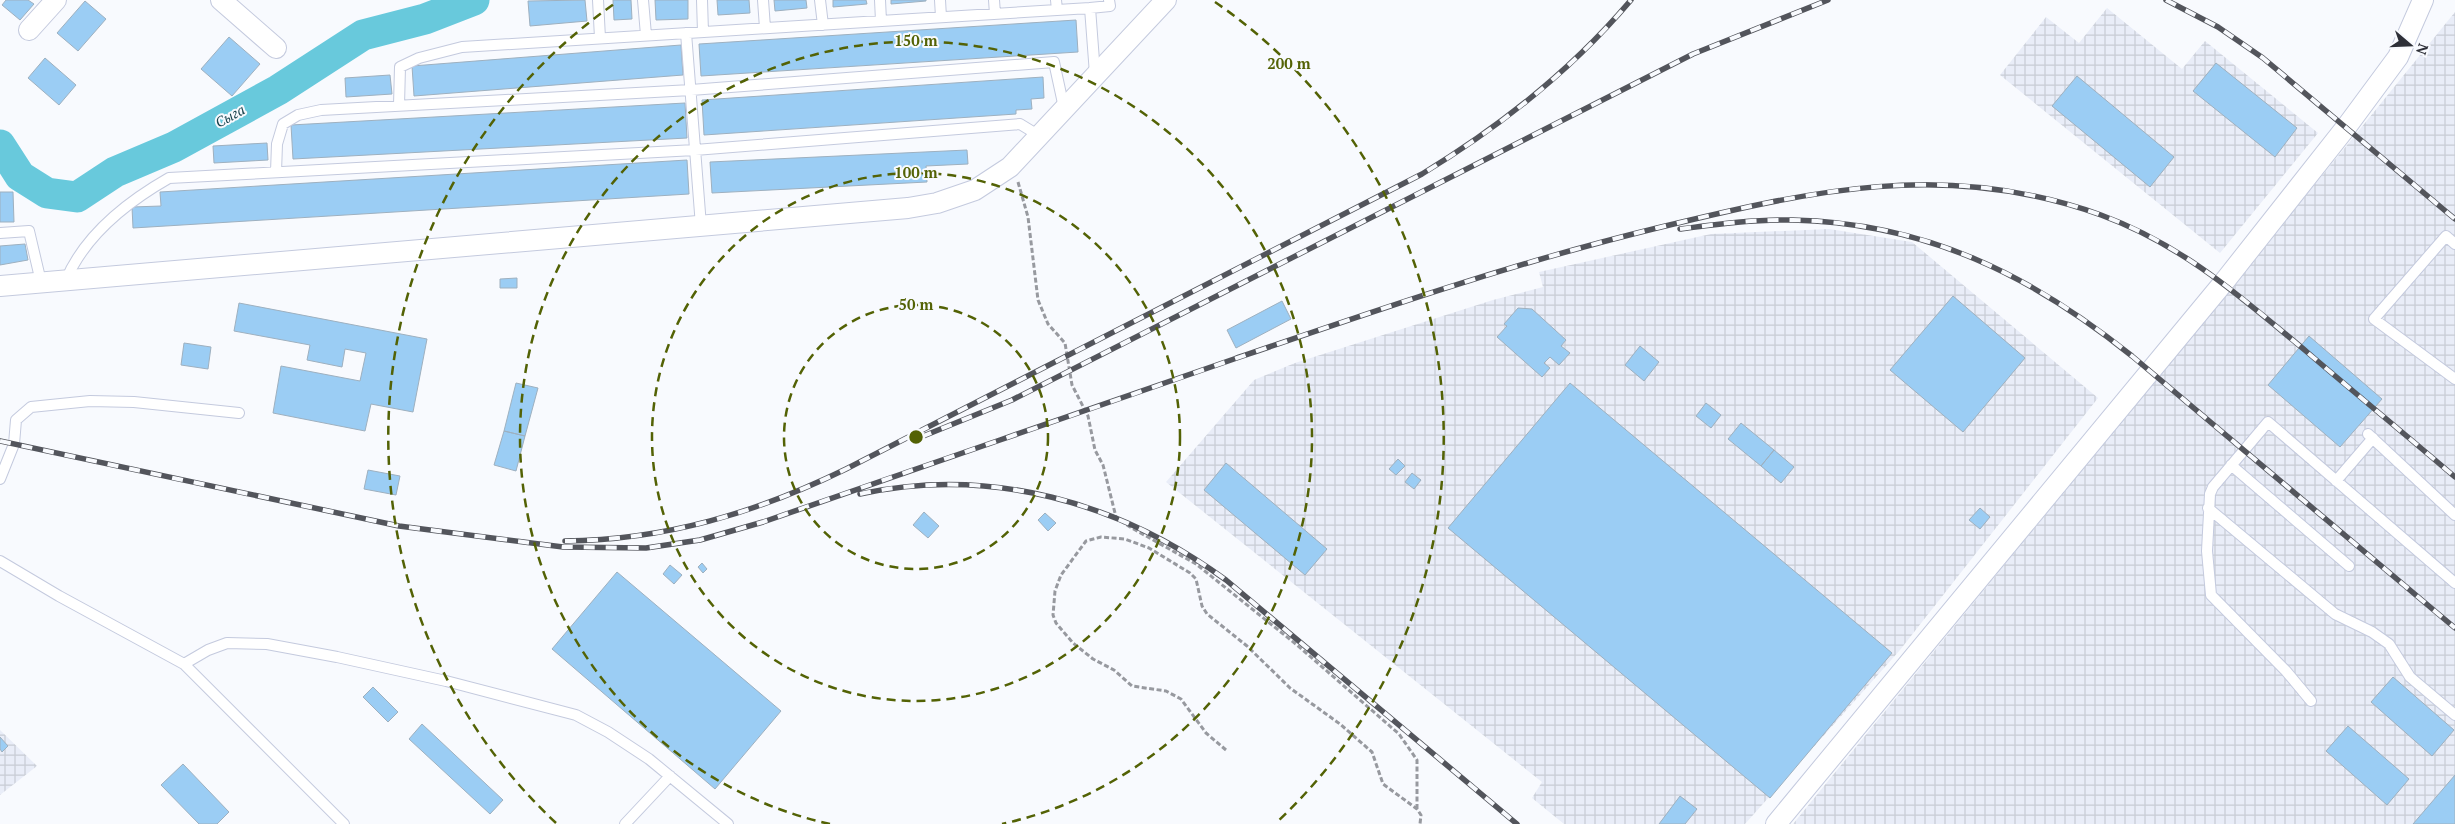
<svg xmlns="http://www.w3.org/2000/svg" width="2455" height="824" font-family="'PT Serif',serif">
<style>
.industrial{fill:url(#industrial-grid)}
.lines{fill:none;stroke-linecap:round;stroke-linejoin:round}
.river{stroke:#68c9dc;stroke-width:31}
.building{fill:#9bcdf4;stroke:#9eb0bf}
.lane-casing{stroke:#c4cade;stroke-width:12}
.street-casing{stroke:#c4cade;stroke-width:22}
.path{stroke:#97999f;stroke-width:3;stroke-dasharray:5 2.5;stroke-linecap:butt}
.lane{stroke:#fff;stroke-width:10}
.street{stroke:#fff;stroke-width:20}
.rail-casing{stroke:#53555c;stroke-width:5.5}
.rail{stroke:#f8fafe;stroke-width:4;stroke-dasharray:11;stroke-linecap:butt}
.ring{fill:none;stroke:#536205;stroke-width:2.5;stroke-dasharray:9 6}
.labels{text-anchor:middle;stroke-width:4;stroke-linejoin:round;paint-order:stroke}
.water-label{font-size:14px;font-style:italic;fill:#19454e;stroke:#f8fafe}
.centre{fill:#536205;stroke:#f8fafe;stroke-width:2.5}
.ring-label{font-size:15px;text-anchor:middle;font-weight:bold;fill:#536205;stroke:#f8fafe;stroke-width:4;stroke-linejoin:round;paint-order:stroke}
</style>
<defs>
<pattern id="industrial-grid" width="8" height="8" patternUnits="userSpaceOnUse" patternTransform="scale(1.25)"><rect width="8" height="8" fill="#e9edf8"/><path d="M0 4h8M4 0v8" fill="none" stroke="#c8ccd5"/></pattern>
</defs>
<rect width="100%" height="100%" fill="#f8fafe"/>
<path class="industrial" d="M2107,8L2182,69L2205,41L2318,133L2220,253L2000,75L2046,17L2079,43Z
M2455,12V824H1793L2356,134Z
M1829,229L1912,242L2098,398L1900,650L1745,824H1564L1532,798L1542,782L1166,482L1254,380L1295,363L1493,300L1543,287L1539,272L1711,234Z
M0,730L37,766L0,795Z"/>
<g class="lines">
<path class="river" d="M0,145L20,176L47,193L77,197L115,172L174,147L278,90L363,35L425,19L474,0"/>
</g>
<path class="building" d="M6,0H28L34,4L20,20L2,5Z
M585,0L587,21L530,26L528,1Z
M613,0H631L632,19L614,20Z
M655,0H688V19L656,20Z
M717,0H749L750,13L718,15Z
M774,0H806L807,8L775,11Z
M833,0H866L867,4L833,7Z
M891,0H926V1L891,4Z
M85,1L106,19L78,51L57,33Z
M1076,20L1078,52L701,76L699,44Z
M229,37L260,64L232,96L201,69Z
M681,45L683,75L414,96L412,66Z
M45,58L76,85L59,105L28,78Z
M2216,63L2297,128L2275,157L2193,91Z
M390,75L392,94L346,97L345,78Z
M2077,76L2174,157L2150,187L2052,106Z
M1043,77L1044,98L1031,99L1032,109L1016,110V114L704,135L702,100Z
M685,103L687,138L293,159L291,125Z
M267,143L268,160L214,163L213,146Z
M967,150L968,164L926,166L927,182L712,193L710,162Z
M687,160L689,194L133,228L132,207L161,206L160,192Z
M0,192H13L14,222H0Z
M25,244L28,260L0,265V246Z
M517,278V288H500V279Z
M1953,296L2025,358L1963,432L1890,370Z
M1282,301L1291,319L1236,348L1227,330Z
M239,303L427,339L413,412L371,404L365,431L273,413L281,366L360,381L366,353L345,349L342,367L307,360L310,345L234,331Z
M1518,308L1532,309L1566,340L1561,346L1570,353L1559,365L1550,357L1544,363L1550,368L1542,377L1497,337L1507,326L1504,324Z
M2309,336L2382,399L2340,447L2268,385Z
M184,343L211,347L208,369L181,365Z
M1640,346L1659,362L1644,381L1625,365Z
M516,383L538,388L525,436L504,431Z
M1570,383L1892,653L1770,798L1448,528Z
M1706,403L1721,415L1711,428L1696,416Z
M1741,423L1774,450L1761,466L1728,439Z
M504,431L525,436L516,471L494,465Z
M1774,450L1794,467L1781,483L1761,466Z
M1398,459L1405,466L1396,475L1389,469Z
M1226,463L1327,549L1305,575L1204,490Z
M368,470L400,476L396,495L364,489Z
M1412,473L1421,480L1414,489L1405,482Z
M1980,508L1990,517L1980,529L1969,520Z
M924,512L939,526L928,538L913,525Z
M1045,513L1056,523L1048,531L1038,520Z
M702,563L707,569L703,573L698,567Z
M670,565L682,575L674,584L663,574Z
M617,572L781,711L715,789L552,649Z
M2393,677L2454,730L2432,756L2371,702Z
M373,687L398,712L388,722L363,697Z
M422,724L503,800L490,814L409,739Z
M2348,726L2409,779L2387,805L2326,751Z
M0,737L8,746L2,752L0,749Z
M183,764L229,812L217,824H199L161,785Z
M2455,775V824H2413Z
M1680,796L1697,809L1685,824H1659Z"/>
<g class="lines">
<g class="lane-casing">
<path id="lane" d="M598,0L600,38
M643,0L646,35
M702,0L703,32
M763,0L765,28
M820,0L823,25
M880,0L881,21
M940,0L941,17
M994,0L995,14
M1056,0L1057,10
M686,33L701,226
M1095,74L1090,8L1110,6L1109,0
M399,105L400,67L419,58L462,47L1090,8
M276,172L277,144L283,124L298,115L321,110L691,90L1054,62L1064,108
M0,233L29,231L41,282
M2455,244L2446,236L2374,319L2455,379
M66,280C85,235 127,202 169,178L695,150L1020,124L1038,135
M2368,434L2455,515
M2231,465L2349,566
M0,479L14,444L16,420L31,407L90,401L134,402L239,413
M2336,481L2373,438
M2208,508L2335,614L2372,632L2389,644L2410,677L2455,715
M0,561L59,596L184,664L344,824
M184,664L208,650L227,643L267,644L337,657L446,681L576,715L608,732L649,759L728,824
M2311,701L2286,671L2211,595L2207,551L2210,494L2213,487L2268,422L2455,583
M625,824L670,776"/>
</g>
<g class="street-casing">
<path id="street" d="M221,0L276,48
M29,30L56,0
M0,286L908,208L937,203L975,190L1010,167L1166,0
M1776,824L2224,282L2347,126L2398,57L2423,0"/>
</g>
<path class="path" d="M1018,182L1028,217L1038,300L1048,324L1065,343L1072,385L1088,416L1095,450L1103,465L1116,517L1130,527L1196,564L1297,645L1399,734L1417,760V809
M1226,750L1206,733L1181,699L1166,691L1132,686L1114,670L1093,659L1073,643L1056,623L1053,615L1055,591L1061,575L1086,541L1101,537L1125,539L1149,548L1190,573L1196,579L1202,606L1207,614L1247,646L1290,688L1340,724L1372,752L1383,784L1417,809L1421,815L1420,824"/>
<use href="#lane" class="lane"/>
<use href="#street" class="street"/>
<g class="rail-casing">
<path id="rail" d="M2166,0L2218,27L2263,58L2455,219
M1680,229C1718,224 1755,219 1793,220C1926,223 2031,275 2132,356L2455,628
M921,437L1012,400L1693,54L1828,0
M0,441L399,526L563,547L646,548L700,540L763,522C920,467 1077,414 1234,359C1374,311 1513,263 1657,228C1810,191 1946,159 2101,215C2183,245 2241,297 2307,352C2356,394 2406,435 2455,477
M860,494C991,466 1119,502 1226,580L1517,824
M565,541C665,540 756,513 846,469L1422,174C1501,126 1571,71 1631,0"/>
</g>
<use href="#rail" class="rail"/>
</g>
<g class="ring">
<circle cx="916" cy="437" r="132"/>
<circle cx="916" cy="437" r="264"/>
<path d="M830 824A396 396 0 1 1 1002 824"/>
<path d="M556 823A528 528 0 0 1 617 2M1215 2A528 528 0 0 1 1276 823"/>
</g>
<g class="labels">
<g class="water-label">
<text transform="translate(230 116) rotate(-29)" y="5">Сыга</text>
</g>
</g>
<circle cx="916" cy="437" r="8" class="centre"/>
<g class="ring-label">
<text x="916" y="46">150 m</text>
<text x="1289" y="69">200 m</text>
<text x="916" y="178">100 m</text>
<text x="916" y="310">50 m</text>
</g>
<g transform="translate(2410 45) rotate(109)" stroke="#f8fafe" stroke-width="4" paint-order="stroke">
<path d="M0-4L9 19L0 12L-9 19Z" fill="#2e3038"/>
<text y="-8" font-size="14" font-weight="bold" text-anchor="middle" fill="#2e3038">N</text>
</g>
</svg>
